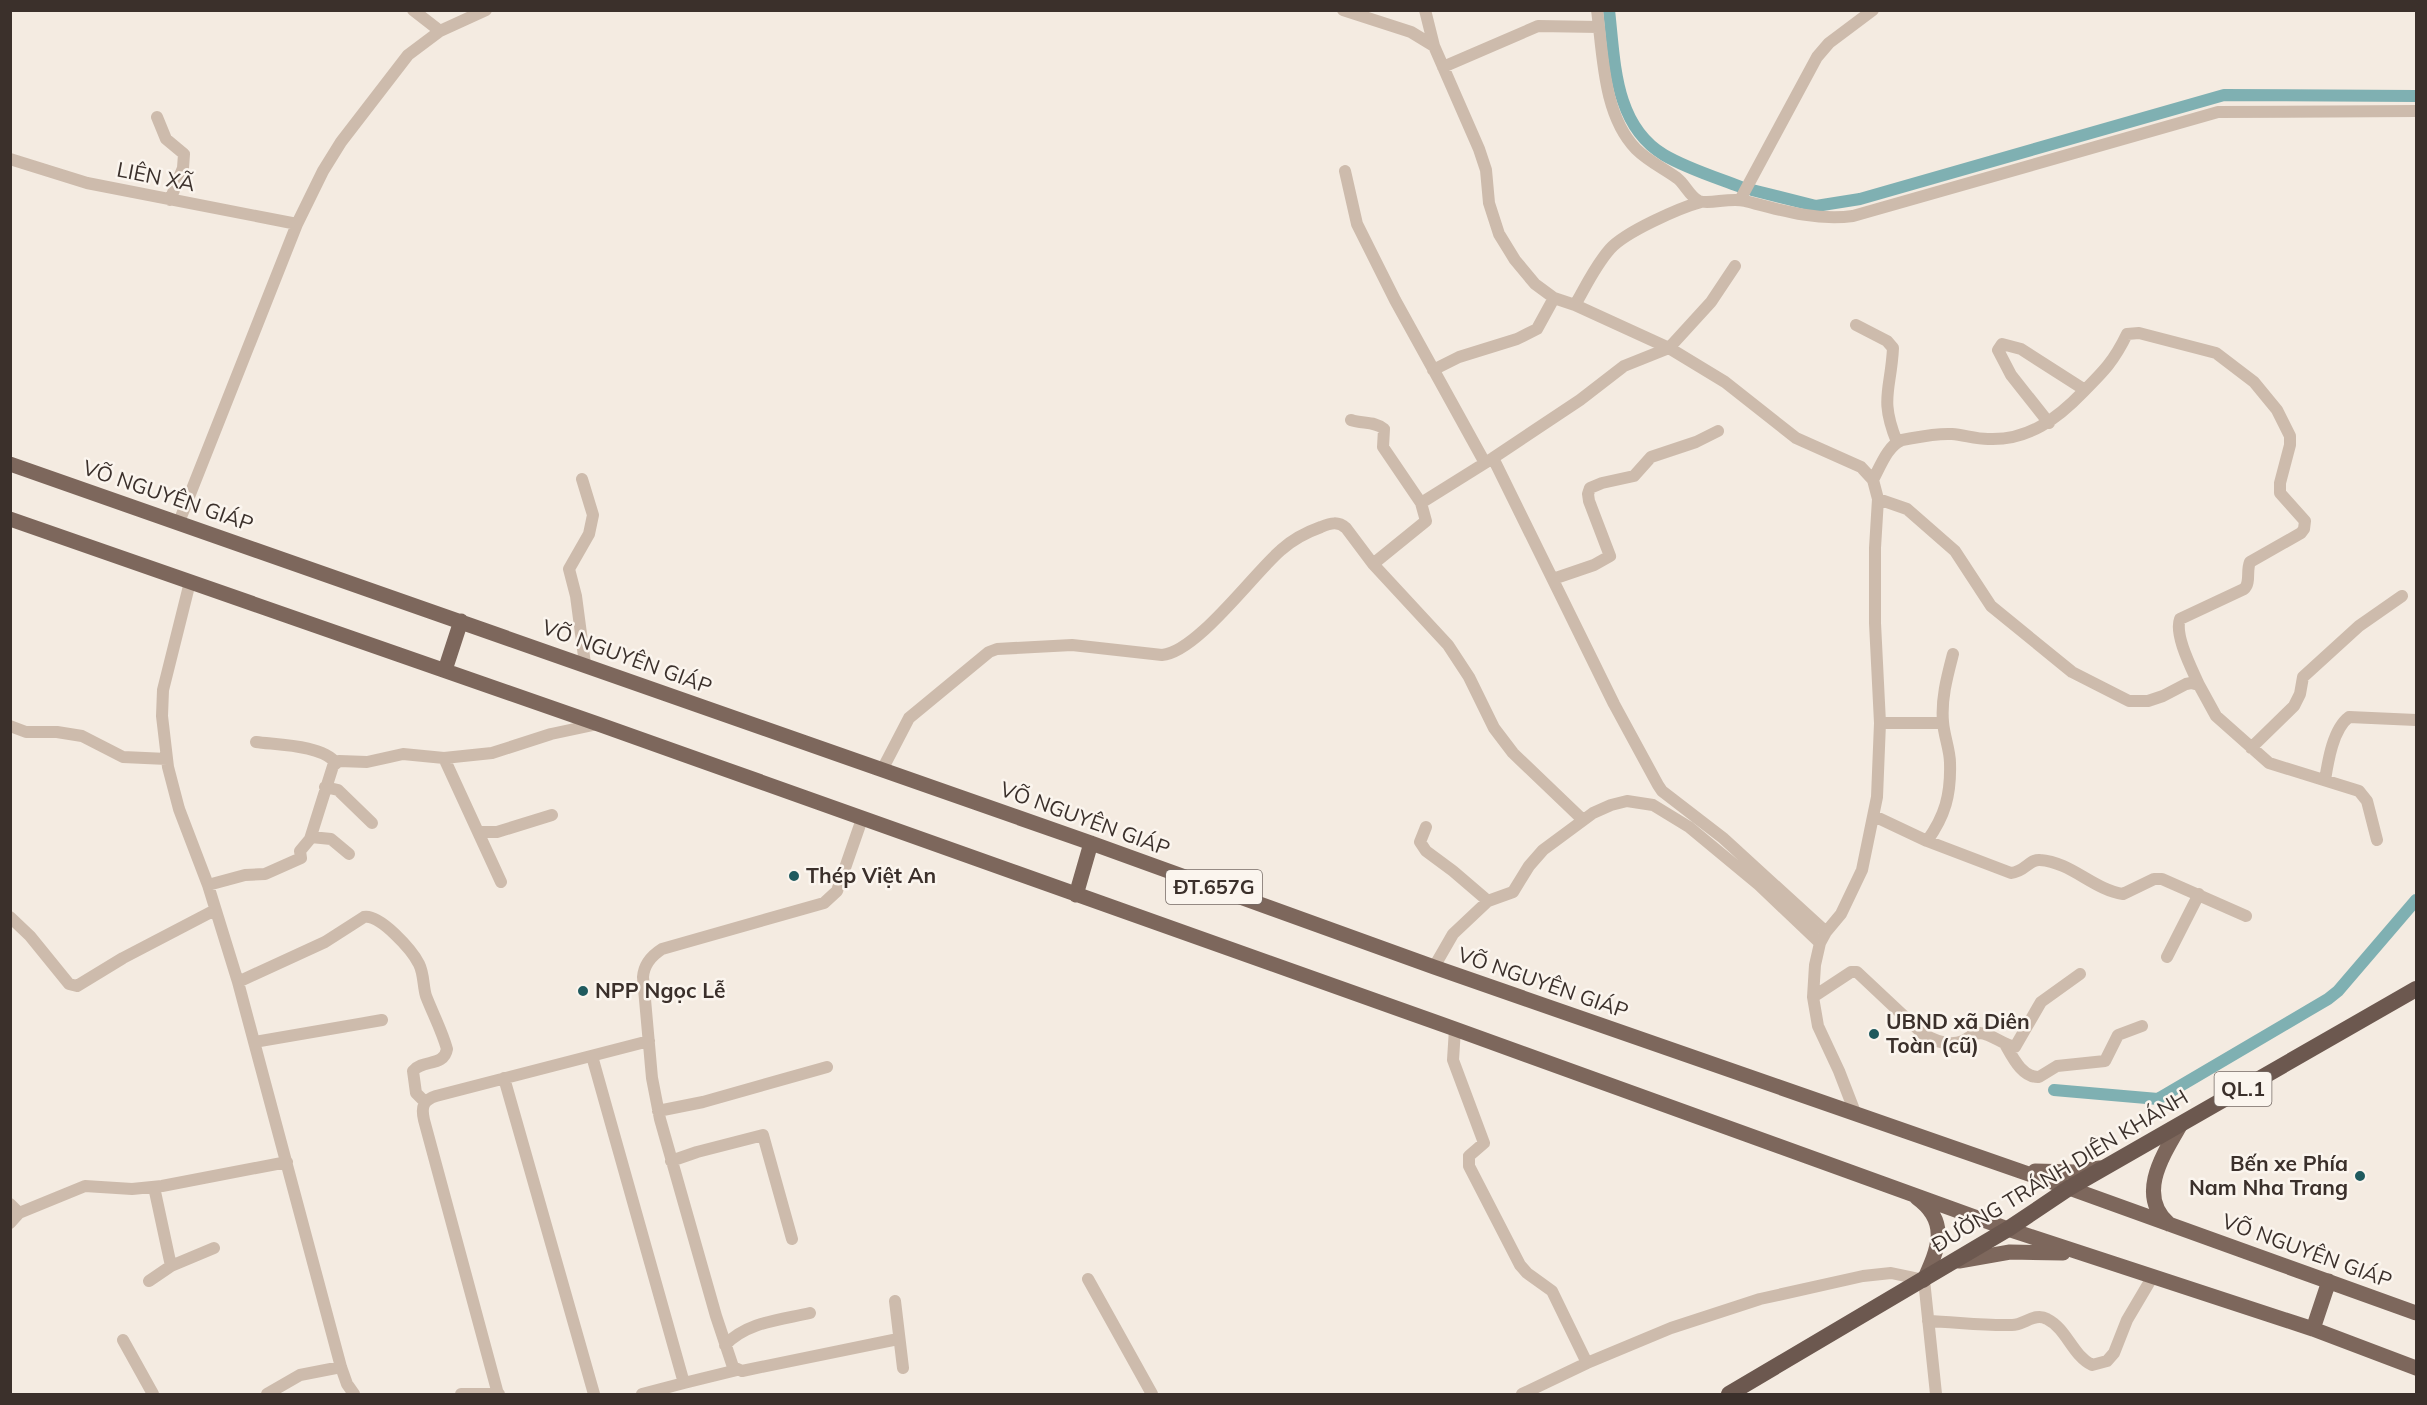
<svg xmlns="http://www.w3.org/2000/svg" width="2427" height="1405" font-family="Mulish,sans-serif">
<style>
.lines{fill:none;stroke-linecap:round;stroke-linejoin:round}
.canal{stroke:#7fb0b2;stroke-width:12}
.minor{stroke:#cdbbac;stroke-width:12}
.primary{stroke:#7d675c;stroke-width:15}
.trunk{stroke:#6c584f;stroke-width:16}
.poi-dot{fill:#1f5a5e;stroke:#fbf5ee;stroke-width:2}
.labels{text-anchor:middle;stroke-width:5;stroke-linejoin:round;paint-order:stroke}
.shield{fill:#fbf5ee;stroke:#756b66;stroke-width:1.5}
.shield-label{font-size:20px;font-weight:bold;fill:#3b302b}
.street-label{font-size:21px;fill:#3b302b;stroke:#fbf5ee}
.poi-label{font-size:21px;font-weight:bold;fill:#3b302b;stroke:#fbf5ee;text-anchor:start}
</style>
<rect width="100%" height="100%" fill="#f4ebe1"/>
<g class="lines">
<path class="canal" d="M1609,10C1615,62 1614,125 1664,155C1688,169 1715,177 1741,187
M1752,190L1816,206L1860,199L2224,95L2416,96
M2054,1090L2158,1099L2328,999L2338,991L2416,900"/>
<path class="minor" d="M413,10L440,31
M1343,10L1411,32L1434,46L1479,149L1486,170L1489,203L1499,234L1515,260L1535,284L1554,298L1575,305L1669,348L1725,382L1796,438L1861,467L1873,480L1878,499L1875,548V623L1880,723L1877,797L1862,870L1841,914L1826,932L1820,943L1815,965L1813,997L1818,1026L1839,1071L1856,1115
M1425,10L1434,46
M1597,10C1603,55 1603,115 1636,149C1648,161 1663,168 1677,178C1685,184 1690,197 1699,201C1709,205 1730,197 1745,201C1780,210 1816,221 1853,216L2218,112L2416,111
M1443,67L1538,26L1599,27
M157,117L166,139L184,154L183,168L170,200
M10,159L87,183L297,224
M1345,171L1357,224L1395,300L1485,463
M1740,200L1817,57L1829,43L1873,10
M1735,266L1711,302L1669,348L1624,366L1580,400L1493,458L1614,704L1658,785L1662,791L1723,838L1826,932
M1575,305C1586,286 1595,266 1610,249C1625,232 1679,208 1701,202
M1856,325L1887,341L1893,348C1891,390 1879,398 1897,442
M1433,370L1459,357L1517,339L1537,329L1554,298
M1351,420C1362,424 1375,421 1384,429L1383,447L1421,503
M2049,423L2011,375L1998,350L2002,344L2021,349L2085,390
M1493,458L1421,503L1426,521L1373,564L1448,645L1469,677L1494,728L1513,753L1583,820
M582,479L593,515L589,534L569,569L576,596L585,664
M1873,480C1880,467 1888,445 1902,440C1919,437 1935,433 1952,434C1964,435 1976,439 1988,439C2028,441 2058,418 2083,392C2104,371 2114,361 2127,334L2139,333L2216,353L2254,382L2277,410L2290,436V445L2280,483V493L2305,521L2304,529L2301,533L2250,562C2246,571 2251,583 2244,589L2180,619C2174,635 2192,669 2199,685
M1878,499L1907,509L1955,551L1991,606L2072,672L2129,701H2148L2163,696L2186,684L2191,683L2199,685L2216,716L2269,763L2359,791L2367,801L2377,840
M179,522L297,224L323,171L341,142L408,55L440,31L486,10
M1553,579L1594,565L1610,556L1589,501L1588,494L1590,488L1602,483L1634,476L1651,457L1696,442L1718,431
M190,582L163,690L162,716L168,767L179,809L208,885L238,982L341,1367L347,1384L354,1394
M1880,723H1943
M10,726L26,732H57L82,736L123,757L167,759
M256,742C278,745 322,745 336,763
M2251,748L2294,706L2300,694L2303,677L2359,626L2402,596
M444,758L501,882
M882,770L909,718L989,652L997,649L1072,645L1162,655C1197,652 1253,574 1281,550C1292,540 1307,532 1321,527C1331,523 1338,521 1346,528L1373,564
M2325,780C2328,761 2333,729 2349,717L2416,720
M325,787L338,790L372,823
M1874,816L1927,841L2011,873C2025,872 2029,859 2040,860C2071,862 2094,890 2123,894L2154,879H2162L2246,916
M862,819L837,891L824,903L662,949C651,956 644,964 643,977L652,1078L660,1119L716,1316L733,1367L742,1371L898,1339
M1426,827L1420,842L1426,851L1453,871L1488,901
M480,832H497L552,815
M311,837L331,839L349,854
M1927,841C1945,816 1951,795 1950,763C1950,750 1944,736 1943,722C1941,699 1947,677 1953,654
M208,885L245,875L265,874L301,858L300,851L310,839L333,766L339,761L367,762L403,754L444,758L492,753L551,734L598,724
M10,917L30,936L69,984L77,986L123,958L215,910
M2167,957L2199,894
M1434,967L1453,934L1488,901L1513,892L1529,866L1543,850L1593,813L1611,805L1627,801L1653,805L1689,827L1759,885L1820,943
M238,982L325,942L364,917C380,914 412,950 419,964C424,974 423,986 426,996C433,1014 442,1031 447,1049C444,1067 423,1059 413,1071L416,1093L425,1102
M1813,997L1851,972H1857L1923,1034C1935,1041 1949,1047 1963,1041C1969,1038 1973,1033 1980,1033C1992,1034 2003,1045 2015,1047L2041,1002L2080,974
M1455,1029L1453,1060L1484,1143L1469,1156V1166L1520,1265L1527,1273L1552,1291L1587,1363
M254,1042L382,1020
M2005,1044C2012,1056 2022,1078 2039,1077L2057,1066L2105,1061L2118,1035L2142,1026
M592,1056L684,1383L642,1394
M504,1078L594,1394
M658,1111L703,1102L827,1067
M671,1161L697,1152L763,1135L792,1239
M10,1204L19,1213L85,1186L132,1189L162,1186L287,1162
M10,1223L19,1213
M171,1266L214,1248
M1088,1279L1152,1394
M149,1281L171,1266L154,1187
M895,1301L903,1368
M1928,1321C1956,1322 1985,1326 2012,1325C2024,1325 2035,1312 2047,1319C2067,1329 2072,1355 2092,1365L2107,1361L2114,1353L2127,1320L2153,1276
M123,1340L153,1394
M725,1345C747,1322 779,1320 810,1313
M684,1383L737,1370
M267,1394L300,1375L341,1367
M461,1394H499
M498,1394L424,1120C421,1107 423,1100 436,1096L649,1041
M1522,1394L1587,1363L1671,1328L1760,1299L1863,1276L1891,1273L1924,1280L1936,1394"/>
<path class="primary" d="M10,464L1091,843L1434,967L2069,1188L2416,1313
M10,519L598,724L1455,1029L2008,1229L2313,1329L2416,1368
M445,670L461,621
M1076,895L1091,843
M2035,1171L2075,1172L2100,1168
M1917,1198C1950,1222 1938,1249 1924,1280
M2169,1224C2136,1195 2163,1155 2181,1124
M1959,1261L2010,1252L2063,1253
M2313,1329L2329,1281"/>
<path class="trunk" d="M1729,1394L2008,1229L2069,1188L2416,989"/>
</g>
<g class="poi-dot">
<circle cx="794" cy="876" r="6"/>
<circle cx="583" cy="991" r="6"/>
<circle cx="1874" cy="1034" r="6"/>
<circle cx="2360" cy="1176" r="6"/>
</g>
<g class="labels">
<g class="shield">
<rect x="1166" y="870" width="96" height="34" rx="4.5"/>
<rect x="2214.5" y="1072" width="57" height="34" rx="4.5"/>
</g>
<g class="shield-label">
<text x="1214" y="894">ĐT.657G</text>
<text x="2243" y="1096">QL.1</text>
</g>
<g class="street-label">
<text transform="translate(156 177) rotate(11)" y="7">LIÊN XÃ</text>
<text transform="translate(168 496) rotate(19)" y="7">VÕ NGUYÊN GIÁP</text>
<text transform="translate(627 657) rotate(20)" y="7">VÕ NGUYÊN GIÁP</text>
<text transform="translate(1085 819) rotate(20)" y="7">VÕ NGUYÊN GIÁP</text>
<text transform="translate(1543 983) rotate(19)" y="7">VÕ NGUYÊN GIÁP</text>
<text transform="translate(2060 1171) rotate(-31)" y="7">ĐƯỜNG TRÁNH DIÊN KHÁNH</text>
<text transform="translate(2307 1251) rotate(20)" y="7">VÕ NGUYÊN GIÁP</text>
</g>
<g class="poi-label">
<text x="806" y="883">Thép Việt An</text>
<text x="595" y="998">NPP Ngọc Lễ</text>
<text x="1886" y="1029">UBND xã Diên<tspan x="1886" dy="24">Toàn (cũ)</tspan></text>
<text x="2348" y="1171" text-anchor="end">Bến xe Phía<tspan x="2348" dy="24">Nam Nha Trang</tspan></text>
</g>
</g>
<rect width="2427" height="1405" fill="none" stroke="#3b302b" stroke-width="24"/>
</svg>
